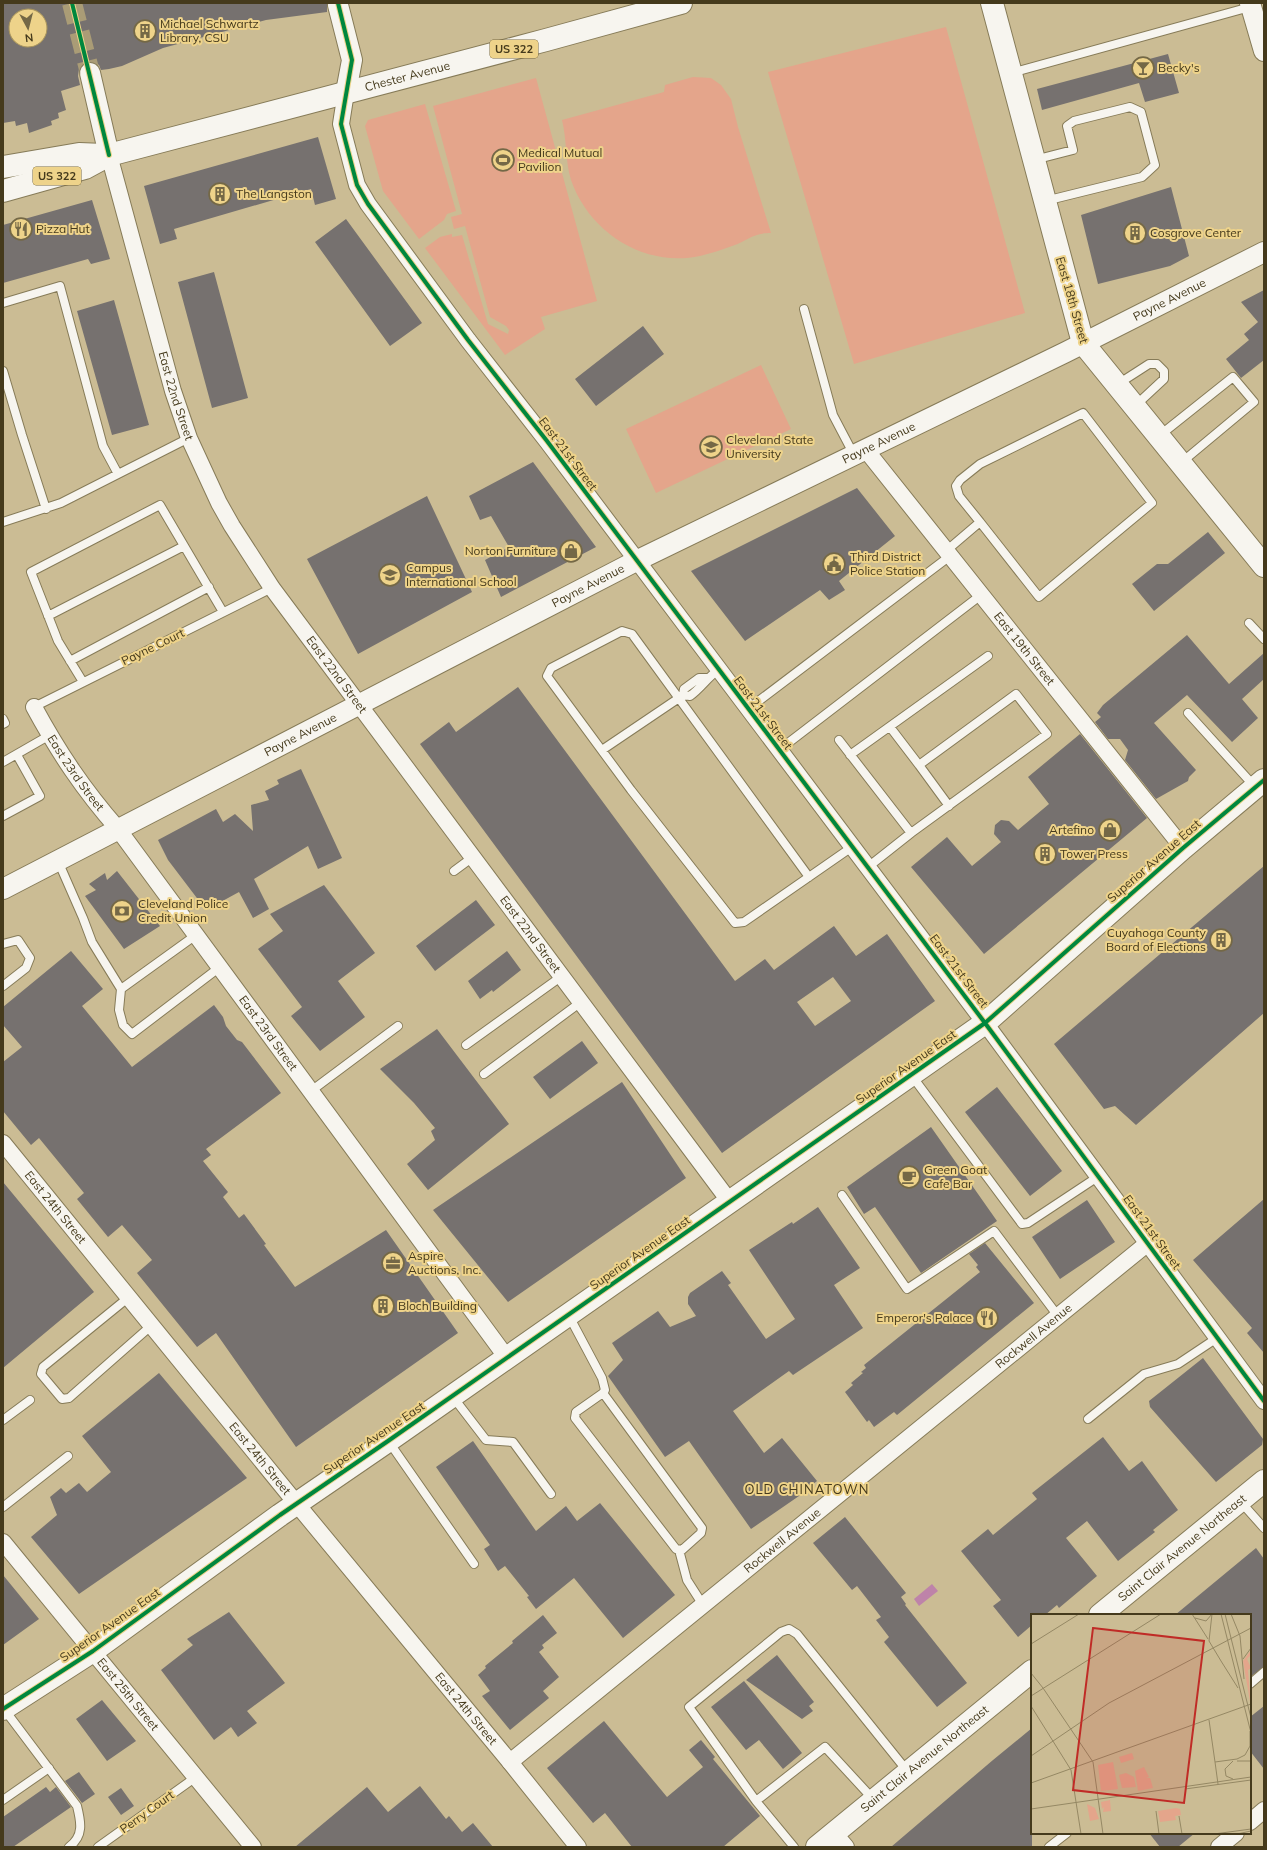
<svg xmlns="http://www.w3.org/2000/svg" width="1267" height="1850" font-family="Mulish,sans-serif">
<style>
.green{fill:#e4a58b}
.water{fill:#be83a9}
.building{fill:#76716f;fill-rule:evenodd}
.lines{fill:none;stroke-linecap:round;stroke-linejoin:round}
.tertiary-tunnel{stroke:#aa9c76;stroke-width:20;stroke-dasharray:20 10;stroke-linecap:butt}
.service-casing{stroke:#867b58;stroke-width:10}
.minor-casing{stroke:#867b58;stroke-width:18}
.tertiary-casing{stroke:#867b58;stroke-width:22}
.secondary-casing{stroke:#867b58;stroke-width:24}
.primary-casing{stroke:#867b58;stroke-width:24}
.service{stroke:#f7f5ef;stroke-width:8}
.minor{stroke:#f7f5ef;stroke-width:16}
.tertiary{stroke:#f7f5ef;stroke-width:20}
.secondary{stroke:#f7f5ef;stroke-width:22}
.primary{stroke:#f7f5ef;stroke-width:22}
.cycleway-casing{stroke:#eed38a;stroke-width:6}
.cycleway{stroke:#00873e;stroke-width:4}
.labels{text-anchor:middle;stroke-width:4;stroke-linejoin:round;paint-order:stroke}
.shield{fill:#eed38a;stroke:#78683d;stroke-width:1}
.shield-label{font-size:11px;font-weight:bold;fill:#453a1c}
.poi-label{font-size:12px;fill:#453a1c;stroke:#eed38a;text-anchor:start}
.street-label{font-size:12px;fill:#453a1c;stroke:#eed38a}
.neighbourhood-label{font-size:13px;letter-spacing:1px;fill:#453a1c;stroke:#eed38a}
.inset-road{fill:none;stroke:#958864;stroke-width:1}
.view{fill:#c02b26;fill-opacity:0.15;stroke:#c02b26;stroke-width:2}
.inset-edge{fill:none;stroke:#453a1c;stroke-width:2}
</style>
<rect width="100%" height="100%" fill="#cbbc94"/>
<path class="green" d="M946,27L1025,313L854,364L768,72Z
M693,77L711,78L721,85L731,99L738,127L771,233C752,233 749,240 732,246C722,250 711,253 700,256C644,268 589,232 571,180C565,160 567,140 562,120L664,92L665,85Z
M536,78L597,301L541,317L545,329L505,355L425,248L440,237L452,234V237L462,235L488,324L508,334L509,330L506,326L490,317L465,226L454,229L451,217L462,214L433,106Z
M425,104L456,211L447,214L444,220L419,239L383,191L365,126L368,120Z
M761,365L791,429L656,493L626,429Z"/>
<path class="water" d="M932,1584L938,1591L919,1606L914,1599Z"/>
<path class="building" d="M3,3H327V12L266,20L163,48L122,66L109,69L101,70L99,65L94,62H87L82,65L79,69L78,76L80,85L61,91L66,110L58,113L59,118L51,121L52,125L29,133L27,123L16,126L15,121L3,123ZM16,16H40V40H16Z
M1168,54L1179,93L1145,102L1139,83L1042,110L1037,89Z
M318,137L336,199L315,205L311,189L174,229L177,239L160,244L144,186Z
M1171,187L1189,256L1170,266L1098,284L1081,215Z
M92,200L110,259L91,264L88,259L3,283V225Z
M346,219L422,323L390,346L315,242Z
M214,272L248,398L212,408L178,282Z
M1264,290V360L1241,378L1226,359L1249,340L1244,334L1258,322L1241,302Z
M114,300L149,425L112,435L77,311Z
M643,326L664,354L596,406L575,379Z
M533,462L596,547L501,597L485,560L509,547L491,516L480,520L469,496Z
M857,488L895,536L839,581L845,590L829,600L820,590L745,641L691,571Z
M427,496L472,592L358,654L307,559Z
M1208,532L1225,553L1154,611L1132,584L1157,564H1168Z
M1187,635L1229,684L1264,653V679L1242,699L1258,718L1232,742L1187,695L1154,723L1196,770L1189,777L1188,781L1156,799L1125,760L1128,750L1120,739H1108L1095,722L1101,717L1097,713L1103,705Z
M518,687L735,981L765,959L774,970L834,926L856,956L887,934L935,1001L722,1153L420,744L449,722L456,732ZM833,977L851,1001L815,1026L797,1002Z
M1080,734L1147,818L984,954L911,867L947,837L972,866L1001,842L994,834L995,825L1001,820L1009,821L1018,830L1049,804L1028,777Z
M301,769L342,858L318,869L308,846L254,879L269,909L253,918L239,892L206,910L168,860L158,840L216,809L223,822L235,814L253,831L251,805L269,800L265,791L279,784L277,780Z
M1264,866V1013L1136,1125L1115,1106L1104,1109L1054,1044Z
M117,871L160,926L124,949L85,896L96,890L89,884L105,873L107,880Z
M324,885L375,953L338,981L365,1017L320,1051L291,1016L302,1007L258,949L283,931L270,914Z
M476,900L495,925L435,971L416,946Z
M71,951L103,989L82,1006L132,1067L214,1005L223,1017L226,1026L237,1040L242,1042L281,1093L206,1149L211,1155L203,1161L228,1192L223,1197L239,1218L244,1214L266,1244L264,1245L295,1287L386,1230L458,1333L296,1447L216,1333L197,1347L137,1273L152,1260L122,1225L108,1237L77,1199L84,1193L39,1138L31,1145L3,1111V1062L22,1047L3,1025V1007Z
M507,951L521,970L493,992L492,990L480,999L468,981Z
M437,1029L509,1124L428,1190L407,1164L435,1140L431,1131L435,1128L414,1103L380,1069Z
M582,1041L598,1063L550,1099L533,1077Z
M622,1082L686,1178L508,1302L433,1210Z
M997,1087L1062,1171L1030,1196L965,1112Z
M931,1127L997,1221L921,1273L875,1207L864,1214L847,1187Z
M3,1182L94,1292L3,1368Z
M1264,1199V1353L1247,1333L1252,1328L1193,1260Z
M1087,1200L1115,1242L1060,1279L1032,1237Z
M818,1207L860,1268L834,1285L863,1328L793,1375L789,1371L733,1411L764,1453L782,1438L817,1481L799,1496L751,1529L689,1441L665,1457L608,1376L623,1360L612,1343L658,1311L670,1327L696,1316L688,1304V1297L690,1293L722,1271L731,1283L728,1285L766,1339L795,1319L749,1250L792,1222L793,1224Z
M985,1243L1034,1303L897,1415L894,1412L874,1427L869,1420L867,1422L845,1392L853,1385L851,1383L863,1373L861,1372L866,1368L864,1365L980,1272L976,1267L978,1265L969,1254Z
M1203,1358L1263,1439L1262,1445L1216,1482L1150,1407L1149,1401Z
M159,1373L247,1478L79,1594L31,1537L57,1515L50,1497L61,1488L66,1493L79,1483L87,1492L111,1472L82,1436Z
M1103,1437L1129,1471L1142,1461L1178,1510L1153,1530L1155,1532L1118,1561L1087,1521L1066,1538L1097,1576L1059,1608L1057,1605L1045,1615H1032V1625L1018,1637L993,1606L1001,1600L961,1551L988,1529L993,1535L1037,1499L1032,1493Z
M473,1441L536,1531L566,1506L577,1521L600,1503L675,1595L623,1638L574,1578L536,1609L527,1597L529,1596L505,1566L498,1571L484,1549L490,1545L436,1467Z
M845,1517L906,1593L901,1597L906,1604L905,1605L967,1683L937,1707L884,1642L889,1637L876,1620L881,1617L857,1586L852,1590L813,1543Z
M1256,1548L1264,1559V1667L1250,1677V1615H1175Z
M3,1575L39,1619L3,1645Z
M229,1612L285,1683L247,1711L257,1723L238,1737L231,1727L214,1740L161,1670L193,1645L187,1639Z
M543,1615L557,1633L542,1645L544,1648L539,1652L559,1677L543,1691L549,1698L510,1730L482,1696L490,1691L478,1675L486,1668L485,1666L513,1643L512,1641Z
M777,1655L814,1702L809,1706L813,1711L802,1719L746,1680Z
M744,1681L802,1753L783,1769L759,1740L746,1750L711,1707Z
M102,1700L136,1741L107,1761L76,1719Z
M1264,1706V1769L1250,1751V1717Z
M604,1721L667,1797L703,1767L689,1750L701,1740L715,1757L713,1759L760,1816L723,1847H632L605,1813L593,1823L547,1768Z
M1032,1728V1847H891L993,1760Z
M79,1772L95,1794L82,1803L65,1781Z
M420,1786L446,1819L449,1816L462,1832L473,1823L493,1847H295L367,1787L388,1812Z
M46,1787L50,1792L56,1787L71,1807L13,1847H3V1817Z
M121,1788L134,1806L121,1815L108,1797Z
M1149,1833H1195L1178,1847H1160Z"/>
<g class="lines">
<path class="tertiary-tunnel" d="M72,3L90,73"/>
<g class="service-casing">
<path id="service" d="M1011,73L1250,7
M1034,160L1073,150L1067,126L1074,121L1130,107L1141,112L1155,165L1142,177L1045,201
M3,303L60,286L103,446L118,474
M804,309L833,415L854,455
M3,371L22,435L46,509
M1118,384L1149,364H1157L1164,371V379L1135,406
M1159,436L1233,377L1254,402L1182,462
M3,522L61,503L189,438
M946,551L980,522L959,496L956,486L960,480L980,464L1083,413L1152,503L1039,597L980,522
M48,616L184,546
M1249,623L1264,639
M70,661L209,587
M83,682L58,641L31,572L160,505L223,612
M683,695L690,696C701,688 707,678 718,670
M34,707L272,588
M748,709L950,556
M1188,713L1255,787
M3,719L5,723L3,724
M890,727L919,765
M839,740L911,833L868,867
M602,750L679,698L683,695L684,689L699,678H707
M779,750L981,595
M850,755L988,656
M3,762L50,735
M3,816L40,796L17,755
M911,833L1047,734L1016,694L919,765L949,806
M58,861L83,918L92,942L121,989L119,1010L123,1025L132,1034L220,967
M454,871L473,857
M809,877L632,634L622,631L551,668L547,676L631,790L735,923L744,922L852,847
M3,944L18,940L30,958L26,968L3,986
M121,989L196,935
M466,1045L562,976
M484,1074L581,1002
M912,1076L1022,1224L1028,1223L1099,1176
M311,1091L398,1026
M842,1195L907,1289L994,1231L1058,1316
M129,1297L43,1367L41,1374L62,1399L69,1398L152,1325
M569,1316L602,1378L605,1390L603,1393L576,1412L575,1418L676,1549L682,1550L701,1533L702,1528L603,1393
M453,1397L486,1440L513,1442L551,1494
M1088,1419L1144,1374L1178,1364L1217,1338
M3,1420L30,1400
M389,1442L474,1564
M1240,1501L1264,1528
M3,1507L68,1456
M679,1550L687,1580L703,1605
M1250,1684L1264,1672
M4,1709L77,1806C81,1822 84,1836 69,1847
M3,1800L49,1768
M756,1801L689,1707L781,1632L789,1629L797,1634L908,1772
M98,1847L196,1777
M794,1847L756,1801L825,1747L873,1799
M1049,1847L1067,1833"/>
</g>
<g class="minor-casing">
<g id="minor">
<path d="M346,92L341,124L357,185L368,204L468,340L547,441L985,1023L1264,1401"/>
<path id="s1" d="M109,155L173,391L189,438L219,503L232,526L272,588L730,1202"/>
<path id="s2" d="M866,450L1183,848"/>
<path id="s3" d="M34,707C59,753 83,789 118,829L507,1358"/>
<path id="s4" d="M3,1143L296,1503L510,1762L578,1847"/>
<path id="s5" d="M3,1542L253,1847"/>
<path id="s6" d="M510,1762L1148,1243"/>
<path d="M1250,1822L1264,1810"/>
<path d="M834,1833L846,1847"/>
<path d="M1219,1847L1236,1833"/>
</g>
</g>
<g class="tertiary-casing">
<g id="tertiary">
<path d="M1250,3L1264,51"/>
<path d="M338,5L352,60L346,92"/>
<path d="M90,73L109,155"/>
<path id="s7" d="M3,889L636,561L1066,352L1264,252"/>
</g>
</g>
<g class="secondary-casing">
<g id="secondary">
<path d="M992,3L1083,343L1264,566"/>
<path id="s8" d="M1100,1615L1264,1481"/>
<path id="s9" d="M817,1847L1032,1671"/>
</g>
</g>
<g class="primary-casing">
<g id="primary">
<path d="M3,167L79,154L104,155"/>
<path id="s10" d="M3,191L85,168L109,155L546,40L681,3"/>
<path d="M3,1709L93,1651L280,1515L388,1441L985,1023L1183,848L1264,780"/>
</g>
</g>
<use href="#service" class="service"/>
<use href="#minor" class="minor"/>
<use href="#tertiary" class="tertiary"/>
<use href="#secondary" class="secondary"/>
<use href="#primary" class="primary"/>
<g class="cycleway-casing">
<path id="cycleway" d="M72,3L109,155
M338,3L352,60L341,124L357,185L368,204L468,340L547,441L985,1023L1264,1401
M3,1709L93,1651L280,1515L388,1441L985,1023L1183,848L1264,780"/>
</g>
<use href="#cycleway" class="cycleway"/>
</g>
<defs>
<g id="building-ring" transform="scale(1.15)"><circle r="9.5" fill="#eed38a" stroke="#746846" stroke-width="1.5"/><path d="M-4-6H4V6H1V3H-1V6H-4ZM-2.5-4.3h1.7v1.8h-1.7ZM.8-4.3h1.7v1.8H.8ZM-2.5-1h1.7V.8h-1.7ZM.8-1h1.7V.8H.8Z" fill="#746846"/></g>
<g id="bar-ring" transform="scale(1.15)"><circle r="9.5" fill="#eed38a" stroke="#746846" stroke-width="1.5"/><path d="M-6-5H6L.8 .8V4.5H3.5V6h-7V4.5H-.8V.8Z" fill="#746846"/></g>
<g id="stadium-ring" transform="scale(1.15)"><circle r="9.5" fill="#eed38a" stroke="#746846" stroke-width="1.5"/><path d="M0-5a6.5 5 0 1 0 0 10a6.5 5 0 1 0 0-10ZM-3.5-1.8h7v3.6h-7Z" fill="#746846"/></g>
<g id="restaurant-ring" transform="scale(1.15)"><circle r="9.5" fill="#eed38a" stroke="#746846" stroke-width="1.5"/><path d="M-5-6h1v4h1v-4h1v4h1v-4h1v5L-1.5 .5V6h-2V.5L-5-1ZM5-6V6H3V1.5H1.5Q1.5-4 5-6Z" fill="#746846"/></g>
<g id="university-ring" transform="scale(1.15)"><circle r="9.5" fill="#eed38a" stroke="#746846" stroke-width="1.5"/><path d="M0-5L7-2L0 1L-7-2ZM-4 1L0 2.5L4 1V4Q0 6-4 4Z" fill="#746846"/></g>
<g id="shop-ring" transform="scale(1.15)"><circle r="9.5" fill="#eed38a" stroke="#746846" stroke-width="1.5"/><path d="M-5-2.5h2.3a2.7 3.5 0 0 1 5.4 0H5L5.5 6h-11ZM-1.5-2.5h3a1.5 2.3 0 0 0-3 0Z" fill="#746846"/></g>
<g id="civic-ring" transform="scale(1.15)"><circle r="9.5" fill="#eed38a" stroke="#746846" stroke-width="1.5"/><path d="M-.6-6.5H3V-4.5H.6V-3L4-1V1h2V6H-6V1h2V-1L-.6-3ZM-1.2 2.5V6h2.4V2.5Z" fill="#746846"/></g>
<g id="school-ring" transform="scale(1.15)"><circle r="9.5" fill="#eed38a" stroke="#746846" stroke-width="1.5"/><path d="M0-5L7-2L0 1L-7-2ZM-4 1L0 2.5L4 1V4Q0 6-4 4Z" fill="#746846"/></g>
<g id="bank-ring" transform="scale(1.15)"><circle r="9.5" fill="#eed38a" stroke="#746846" stroke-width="1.5"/><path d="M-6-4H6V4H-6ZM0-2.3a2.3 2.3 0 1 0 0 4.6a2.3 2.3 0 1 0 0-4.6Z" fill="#746846"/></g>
<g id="cafe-ring" transform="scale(1.15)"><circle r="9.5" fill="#eed38a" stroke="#746846" stroke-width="1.5"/><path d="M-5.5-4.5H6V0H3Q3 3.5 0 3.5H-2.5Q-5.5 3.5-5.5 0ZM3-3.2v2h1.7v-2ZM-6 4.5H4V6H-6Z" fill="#746846"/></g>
<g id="office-ring" transform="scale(1.15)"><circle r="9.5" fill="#eed38a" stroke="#746846" stroke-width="1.5"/><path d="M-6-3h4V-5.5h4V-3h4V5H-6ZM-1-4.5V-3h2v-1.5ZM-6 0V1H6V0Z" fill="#746846"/></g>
</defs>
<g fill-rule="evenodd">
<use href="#building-ring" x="145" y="31"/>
<use href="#bar-ring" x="1143" y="68"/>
<use href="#stadium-ring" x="503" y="160"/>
<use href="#building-ring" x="220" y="194"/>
<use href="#restaurant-ring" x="21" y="229"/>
<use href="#building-ring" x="1135" y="233"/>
<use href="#university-ring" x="711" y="447"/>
<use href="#shop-ring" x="571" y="551"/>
<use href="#civic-ring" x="834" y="564"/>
<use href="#school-ring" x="390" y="575"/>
<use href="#shop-ring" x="1110" y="830"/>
<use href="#building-ring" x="1045" y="854"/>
<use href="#bank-ring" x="122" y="911"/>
<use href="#building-ring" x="1221" y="940"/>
<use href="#cafe-ring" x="909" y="1177"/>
<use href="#office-ring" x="393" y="1263"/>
<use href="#building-ring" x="383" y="1306"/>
<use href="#restaurant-ring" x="987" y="1318"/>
</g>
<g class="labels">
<g class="shield">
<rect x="490" y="40" width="48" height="18" rx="3"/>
<rect x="33" y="167" width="48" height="18" rx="3"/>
</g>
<g class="shield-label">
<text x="514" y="53">US 322</text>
<text x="57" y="180">US 322</text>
</g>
<g class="poi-label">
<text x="160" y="28">Michael Schwartz<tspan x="160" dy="14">Library, CSU</tspan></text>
<text x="1158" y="72">Becky's</text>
<text x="518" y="157">Medical Mutual<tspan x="518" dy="14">Pavilion</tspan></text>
<text x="236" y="198">The Langston</text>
<text x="36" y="233">Pizza Hut</text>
<text x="1150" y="237">Cosgrove Center</text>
<text x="726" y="444">Cleveland State<tspan x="726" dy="14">University</tspan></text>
<text x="556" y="555" text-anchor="end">Norton Furniture</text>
<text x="850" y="561">Third District<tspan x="850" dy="14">Police Station</tspan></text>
<text x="406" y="572">Campus<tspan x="406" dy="14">International School</tspan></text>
<text x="1094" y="834" text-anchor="end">Artefino</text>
<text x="1060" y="858">Tower Press</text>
<text x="138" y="908">Cleveland Police<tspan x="138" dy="14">Credit Union</tspan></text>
<text x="1206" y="937" text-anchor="end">Cuyahoga County<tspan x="1206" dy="14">Board of Elections</tspan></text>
<text x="924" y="1174">Green Goat<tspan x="924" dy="14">Cafe Bar</tspan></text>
<text x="408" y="1260">Aspire<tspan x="408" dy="14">Auctions, Inc.</tspan></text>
<text x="398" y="1310">Bloch Building</text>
<text x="972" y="1322" text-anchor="end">Emperor's Palace</text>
</g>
<g class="street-label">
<text dy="4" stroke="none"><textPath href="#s10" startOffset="421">Chester Avenue</textPath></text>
<text transform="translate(1072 300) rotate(74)" y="4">East 18th Street</text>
<text dy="4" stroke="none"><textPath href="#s7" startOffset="1307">Payne Avenue</textPath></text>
<text dy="4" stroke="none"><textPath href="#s1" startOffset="250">East 22nd Street</textPath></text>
<text dy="4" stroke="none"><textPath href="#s7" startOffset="983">Payne Avenue</textPath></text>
<text transform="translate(568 454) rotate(53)" y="4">East 21st Street</text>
<text dy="4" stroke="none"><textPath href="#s7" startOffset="659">Payne Avenue</textPath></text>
<text transform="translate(153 647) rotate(-26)" y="4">Payne Court</text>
<text dy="4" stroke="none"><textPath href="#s2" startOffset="254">East 19th Street</textPath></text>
<text dy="4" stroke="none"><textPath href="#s1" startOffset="574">East 22nd Street</textPath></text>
<text transform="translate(763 713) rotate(53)" y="4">East 21st Street</text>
<text dy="4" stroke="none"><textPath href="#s7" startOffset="335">Payne Avenue</textPath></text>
<text dy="4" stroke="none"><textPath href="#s3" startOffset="78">East 23rd Street</textPath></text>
<text transform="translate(1154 861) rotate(-41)" y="4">Superior Avenue East</text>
<text dy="4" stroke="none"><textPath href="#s1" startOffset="898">East 22nd Street</textPath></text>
<text transform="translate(959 971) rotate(53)" y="4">East 21st Street</text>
<text dy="4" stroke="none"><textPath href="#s3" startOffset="402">East 23rd Street</textPath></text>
<text transform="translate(906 1067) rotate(-35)" y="4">Superior Avenue East</text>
<text dy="4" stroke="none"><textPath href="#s4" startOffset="83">East 24th Street</textPath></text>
<text transform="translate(1152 1232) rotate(54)" y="4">East 21st Street</text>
<text transform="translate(640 1253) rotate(-35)" y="4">Superior Avenue East</text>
<text dy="4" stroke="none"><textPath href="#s6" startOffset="675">Rockwell Avenue</textPath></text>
<text transform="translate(374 1438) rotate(-34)" y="4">Superior Avenue East</text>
<text dy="4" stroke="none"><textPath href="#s4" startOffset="407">East 24th Street</textPath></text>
<text dy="4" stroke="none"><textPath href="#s6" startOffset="351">Rockwell Avenue</textPath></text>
<text dy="4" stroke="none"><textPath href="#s8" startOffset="106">Saint Clair Avenue Northeast</textPath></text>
<text transform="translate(110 1625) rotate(-35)" y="4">Superior Avenue East</text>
<text dy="4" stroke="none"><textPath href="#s5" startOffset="197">East 25th Street</textPath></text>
<text dy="4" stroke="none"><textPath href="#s4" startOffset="731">East 24th Street</textPath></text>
<text dy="4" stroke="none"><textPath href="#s9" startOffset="139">Saint Clair Avenue Northeast</textPath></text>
<text transform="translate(147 1812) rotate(-36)" y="4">Perry Court</text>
</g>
<g class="neighbourhood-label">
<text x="807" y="1494">OLD CHINATOWN</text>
</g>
</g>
<g transform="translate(1031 1614)">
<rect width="220" height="220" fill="#cbbc94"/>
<path d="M220,36V41L216,45L220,54L217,56L220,93L212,47ZM101,139L103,145L90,149L88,143ZM82,148L87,175L70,177L67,151ZM113,153L118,163L115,164H119L122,174L107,177L104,157ZM95,159L103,163L105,173L91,174L88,161ZM79,186L80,197L72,198L73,193L71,195L70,188ZM56,190L64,194L68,205L59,207ZM145,194L149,195L150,201L144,202L145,206L129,208L127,197Z" fill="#e4a58b"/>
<path class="inset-road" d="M161,0L177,25M190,0L220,119M194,0L220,104M200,0L209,22L213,65M164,4L175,7L181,0M178,27L190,47M178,27L181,0M0,30L48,0M212,45L220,34M190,47L207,74M0,59L12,74M12,74L62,148L72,220M0,82L130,0M0,92L40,156L50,220M178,106L184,148M0,142L78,89L220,14M206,147H220M184,148L187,170M184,148L206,145L214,141L219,132V117M202,165L195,162L194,155L202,147M0,169L220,90M154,175L220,166M0,195L220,163M125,197L128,220M148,202L151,220M183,220L220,215M206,220L220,217"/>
<path class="view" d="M62,14L173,27L153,189L42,176Z"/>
<rect width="220" height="220" class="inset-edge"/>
</g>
<rect width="1267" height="1850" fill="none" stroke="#453a1c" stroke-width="8"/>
<g transform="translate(28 28) rotate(173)"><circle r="19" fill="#eed38a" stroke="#aa965e"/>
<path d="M0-3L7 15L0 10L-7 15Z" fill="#746846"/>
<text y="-6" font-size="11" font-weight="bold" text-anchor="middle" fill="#453a1c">N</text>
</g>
</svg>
